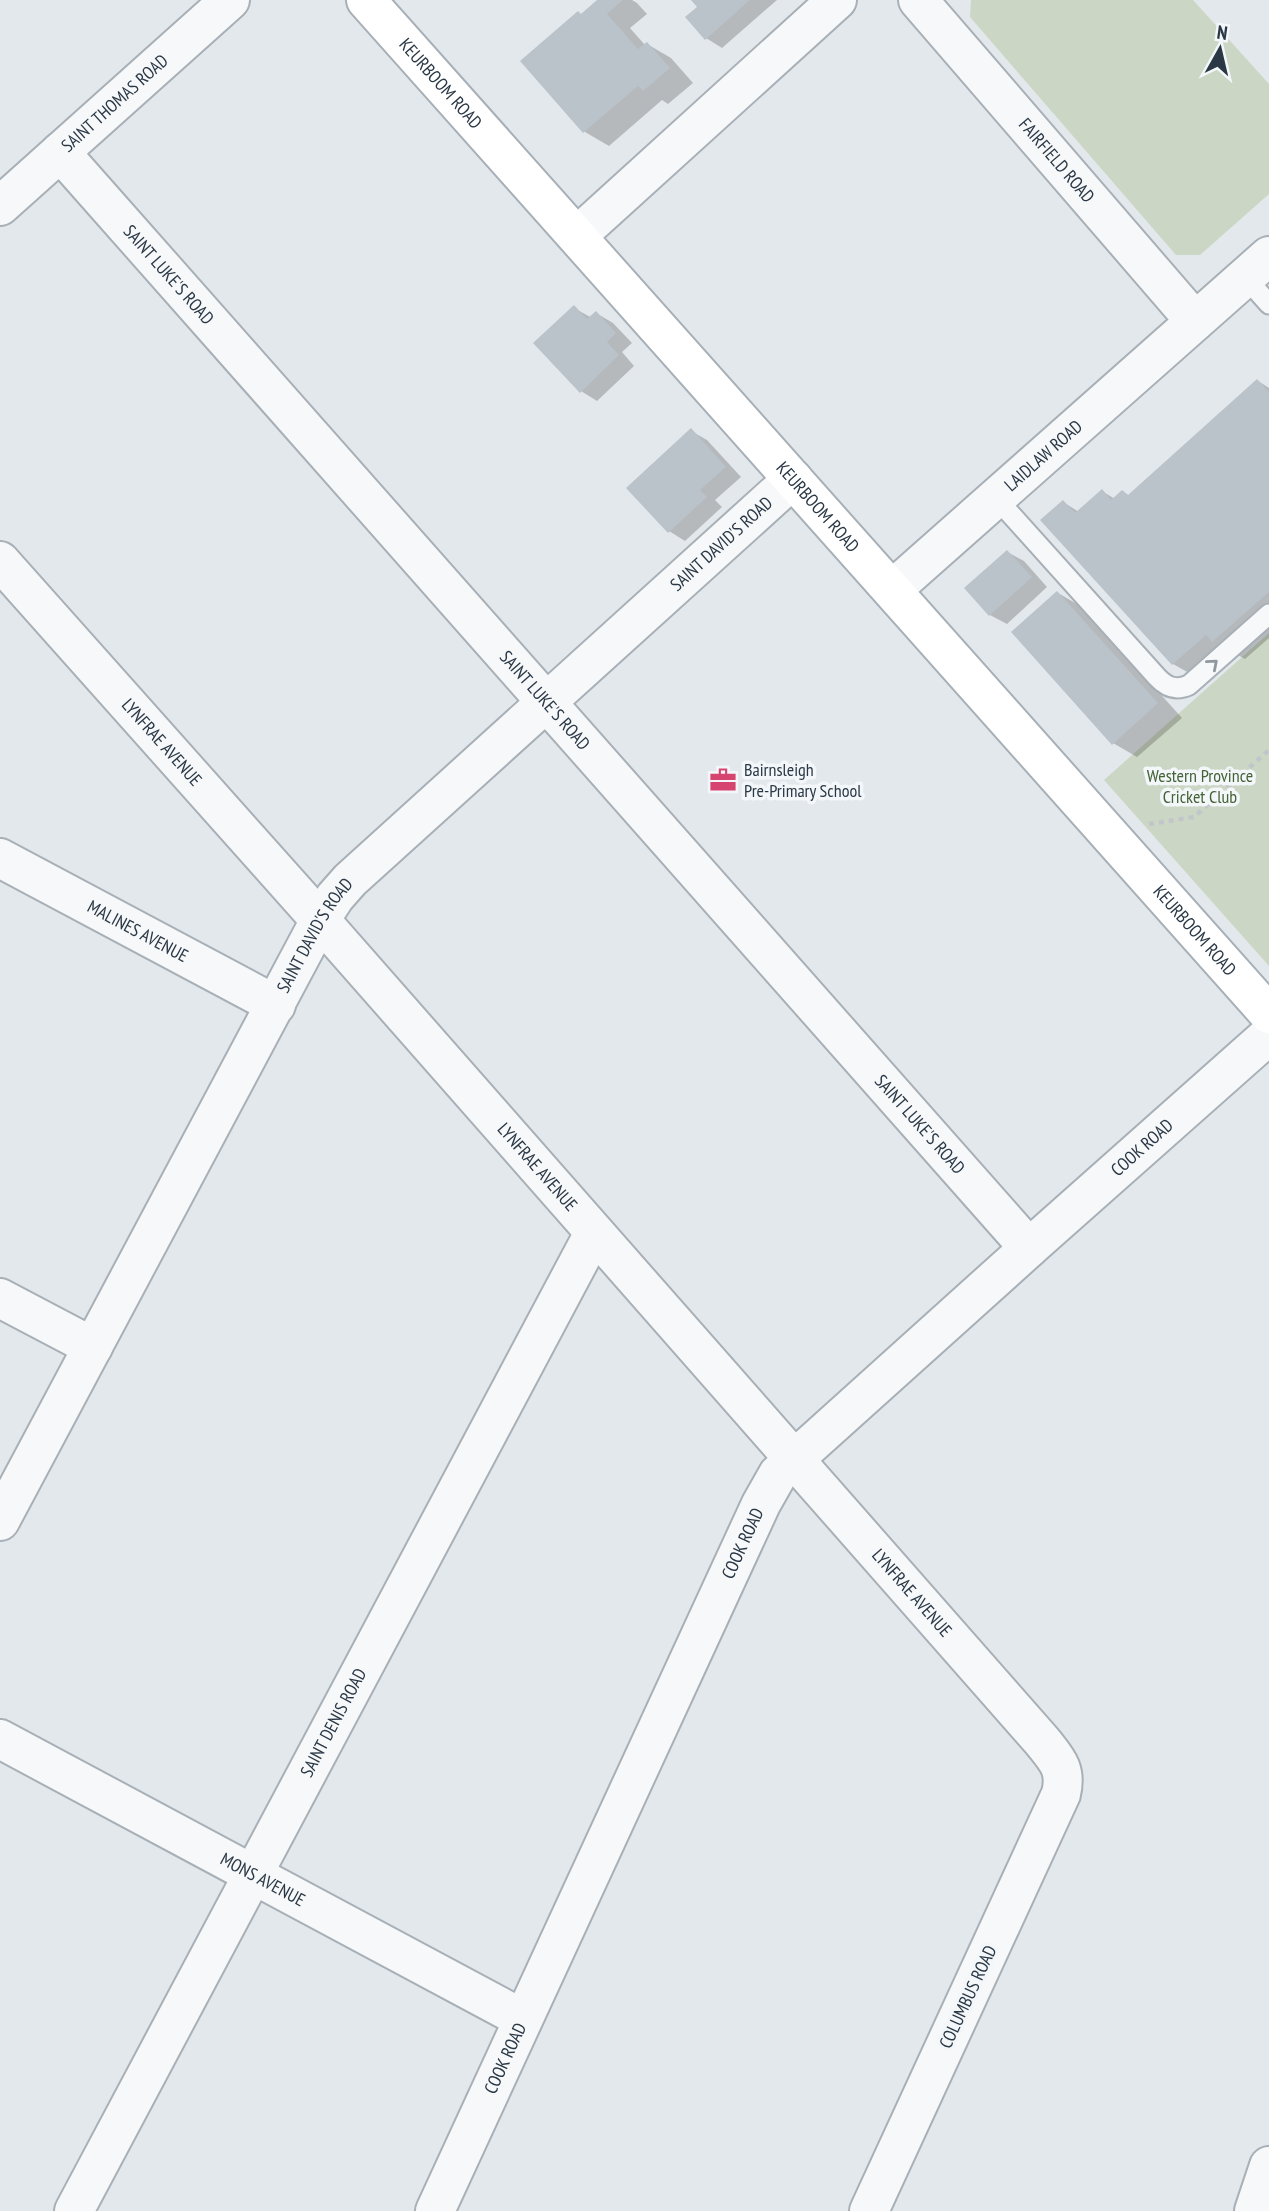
<svg xmlns="http://www.w3.org/2000/svg" width="1269" height="2211" font-family="'PT Sans Narrow',sans-serif">
<style>
.green{fill:#ccd6c4}
.shadow{fill:#0003}
.building{fill:#bac2ca}
.lines{fill:none;stroke-linecap:round;stroke-linejoin:round}
.service-casing{stroke:#a8b0b7;stroke-width:23}
.minor-casing{stroke:#a8b0b7;stroke-width:42}
.secondary-casing{stroke:#a8b0b7;stroke-width:42}
.path{stroke:#c2c6cb;stroke-width:4.5;stroke-dasharray:5 5;stroke-linecap:butt}
.service{stroke:#f7f8fa;stroke-width:19}
.minor{stroke:#f7f8fa;stroke-width:38}
.secondary{stroke:#fff;stroke-width:38}
.oneway{stroke:#9098a0}
.labels{text-anchor:middle;stroke-width:7;stroke-linejoin:round;paint-order:stroke}
.street-label{font-size:18px;fill:#2a3846;stroke:#f3f7f9}
.poi-label{font-size:18px;fill:#2a3846;stroke:#f3f7f9;text-anchor:start}
.park-label{font-size:18px;fill:#456236;stroke:#f3f7f9}
</style>
<rect width="100%" height="100%" fill="#e3e8ec"/>
<path class="green" d="M971,0H1193L1269,84V194L1200,255H1176L970,17Z
M1269,633V966L1104,780Z"/>
<path class="shadow" d="M599,0H632L637,3L647,14L630,28L645,45L647,44L671,58L693,83L668,104L662,100L609,146L585,132L523,62Z
M693,0H777L722,48L706,38L699,7Z
M574,308L592,318L596,313L613,323L632,343L622,352L634,366L597,401L581,391Z
M1258,381L1269,388V638L1245,659L1236,654L1205,682L1173,664L1063,502L1079,512L1102,491L1115,499L1123,492L1130,496Z
M691,431L707,440L741,477L715,500L722,507L685,541L669,531Z
M1007,552L1024,561L1047,587L1007,624L990,615L967,589Z
M1058,593L1082,607L1182,718L1137,757L1113,743Z"/>
<path class="building" d="M597,0H623L607,14L638,49L647,42L670,68L643,91L638,86L583,133L520,61L578,11L581,14Z
M691,0H750L705,40L685,17L697,7Z
M574,305L587,319L596,311L616,333L607,342L619,355L580,393L533,343Z
M1257,379L1269,392V592L1212,642L1206,635L1172,665L1040,520L1063,500L1075,513L1102,489L1111,500L1122,490L1128,495Z
M691,428L726,467L700,490L707,497L668,533L626,488Z
M1007,550L1032,577L989,616L964,588Z
M1057,591L1158,703L1112,745L1011,632Z"/>
<g class="lines">
<g class="service-casing">
<path id="service" d="M1245,277L1269,304
M997,499L1157,677C1166,687 1176,691 1189,685L1269,614"/>
</g>
<g class="minor-casing">
<g id="minor">
<path id="s1" d="M918,0L1195,321"/>
<path id="s2" d="M60,152L1029,1248"/>
<path id="s3" d="M0,206L230,0"/>
<path d="M577,236L837,0"/>
<path id="s4" d="M0,561L320,920L1042,1741C1057,1760 1067,1769 1061,1794L869,2211"/>
<path id="s5" d="M893,589L1269,256"/>
<path id="s6" d="M0,858L276,1005"/>
<path d="M0,1298L93,1347"/>
<path id="s7" d="M0,1521L320,920L335,897L350,880L793,479"/>
<path id="s8" d="M0,1739L523,2019"/>
<path id="s9" d="M74,2211L594,1233"/>
<path id="s10" d="M435,2211L761,1504L778,1474L1029,1248L1269,1035"/>
<path d="M1254,2211L1269,2166"/>
</g>
</g>
<g class="secondary-casing">
<g id="secondary">
<path id="s11" d="M366,0L1269,1014"/>
</g>
</g>
<path class="path" d="M1149,824L1194,817L1269,750"/>
<use href="#service" class="service"/>
<use href="#minor" class="minor"/>
<use href="#secondary" class="secondary"/>
</g>
<defs><path id="oneway-chevron" d="M-2-3.5L2.5 0L-2 3.5" fill="none" stroke-width="1.6" stroke-linecap="round" stroke-linejoin="round" transform="scale(1.75)"/></defs>
<use class="oneway" href="#oneway-chevron" transform="translate(1213 664) rotate(-41)"/>
<defs>
<g id="office-bare" transform="scale(2.1)"><path d="M-6-3h4V-5.5h4V-3h4V5H-6ZM-1-4.5V-3h2v-1.5ZM-6 0V1H6V0Z" fill="#d64470" stroke="#f3f7f9" stroke-width="2.5" paint-order="stroke"/></g>
</defs>
<g fill-rule="evenodd">
<use href="#office-bare" x="723" y="780"/>
</g>
<g class="labels">
<g class="street-label">
<text dy="6" stroke="none"><textPath href="#s11" startOffset="112">KEURBOOM ROAD</textPath></text>
<text dy="6" stroke="none"><textPath href="#s3" startOffset="154">SAINT THOMAS ROAD</textPath></text>
<text dy="6" stroke="none"><textPath href="#s1" startOffset="212">FAIRFIELD ROAD</textPath></text>
<text dy="6" stroke="none"><textPath href="#s2" startOffset="164">SAINT LUKE'S ROAD</textPath></text>
<text dy="6" stroke="none"><textPath href="#s5" startOffset="201">LAIDLAW ROAD</textPath></text>
<text dy="6" stroke="none"><textPath href="#s11" startOffset="679">KEURBOOM ROAD</textPath></text>
<text dy="6" stroke="none"><textPath href="#s7" startOffset="1232">SAINT DAVID'S ROAD</textPath></text>
<text dy="6" stroke="none"><textPath href="#s2" startOffset="732">SAINT LUKE'S ROAD</textPath></text>
<text dy="6" stroke="none"><textPath href="#s4" startOffset="243">LYNFRAE AVENUE</textPath></text>
<text dy="6" stroke="none"><textPath href="#s11" startOffset="1246">KEURBOOM ROAD</textPath></text>
<text dy="6" stroke="none"><textPath href="#s6" startOffset="156">MALINES AVENUE</textPath></text>
<text dy="6" stroke="none"><textPath href="#s7" startOffset="665">SAINT DAVID'S ROAD</textPath></text>
<text dy="6" stroke="none"><textPath href="#s2" startOffset="1298">SAINT LUKE'S ROAD</textPath></text>
<text dy="6" stroke="none"><textPath href="#s10" startOffset="1302">COOK ROAD</textPath></text>
<text dy="6" stroke="none"><textPath href="#s4" startOffset="810">LYNFRAE AVENUE</textPath></text>
<text dy="6" stroke="none"><textPath href="#s10" startOffset="735">COOK ROAD</textPath></text>
<text dy="6" stroke="none"><textPath href="#s4" startOffset="1377">LYNFRAE AVENUE</textPath></text>
<text dy="6" stroke="none"><textPath href="#s9" startOffset="553">SAINT DENIS ROAD</textPath></text>
<text dy="6" stroke="none"><textPath href="#s8" startOffset="298">MONS AVENUE</textPath></text>
<text transform="translate(968 1997) rotate(-65)" y="6">COLUMBUS ROAD</text>
<text dy="6" stroke="none"><textPath href="#s10" startOffset="168">COOK ROAD</textPath></text>
</g>
<g class="poi-label">
<text x="744" y="776">Bairnsleigh<tspan x="744" dy="21">Pre-Primary School</tspan></text>
</g>
<g class="park-label">
<text x="1200" y="782">Western Province<tspan x="1200" dy="21">Cricket Club</tspan></text>
</g>
</g>
<g transform="translate(1220 49) rotate(8)" stroke="#f3f7f9" stroke-width="5" paint-order="stroke">
<path d="M0-5L12 26L0 18L-12 26Z" fill="#2a3846"/>
<text y="-10" font-size="19" font-weight="bold" text-anchor="middle" fill="#2a3846">N</text>
</g>
</svg>
